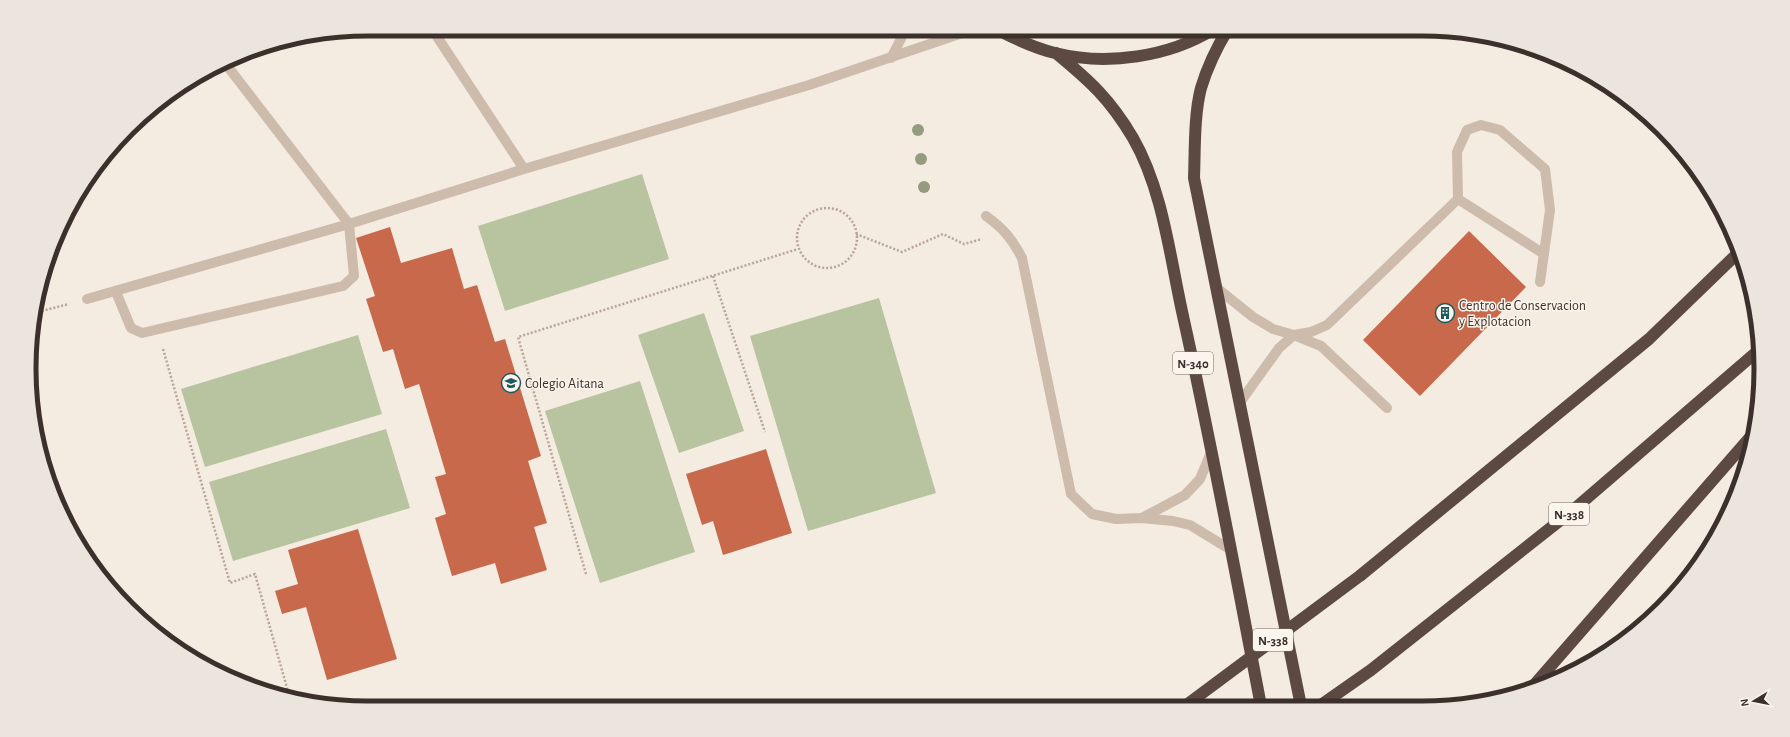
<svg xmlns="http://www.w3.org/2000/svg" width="1790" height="737" font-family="'Alegreya Sans',sans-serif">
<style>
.green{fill:#b8c4a0}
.building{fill:#c8694b}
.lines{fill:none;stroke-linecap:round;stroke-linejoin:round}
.path{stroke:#b9a596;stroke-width:2.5;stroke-dasharray:2 2;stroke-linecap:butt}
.minor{stroke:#cdbbac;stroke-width:10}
.highway{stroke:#5c4a42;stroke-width:12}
.highway-bridge{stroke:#5c4a42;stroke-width:12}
.tree{fill:#969b7f}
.labels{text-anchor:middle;stroke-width:3;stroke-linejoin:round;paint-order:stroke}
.shield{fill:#fbf5ee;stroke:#756b66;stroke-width:1}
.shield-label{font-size:13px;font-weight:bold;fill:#3b302b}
.poi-label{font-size:14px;fill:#3b302b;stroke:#fbf5ee;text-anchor:start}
.rim{fill:none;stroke:#3b302b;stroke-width:5}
</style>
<rect width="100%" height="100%" fill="#f4ebe1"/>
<path class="green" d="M642,174L669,259L505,311L478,226Z
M879,298L936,493L808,531L750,336Z
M704,313L744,431L679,453L638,335Z
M358,335L382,414L205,467L181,389Z
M640,381L695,552L600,583L545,411Z
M386,429L410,508L233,561L209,482Z"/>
<path class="building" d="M390,227L401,263L452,248L464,289L477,285L495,342L505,339L541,456L528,461L547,523L534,527L547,570L501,584L495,563L452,576L435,518L446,514L435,477L446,474L419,384L405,389L393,349L383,352L366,299L375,296L356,238Z
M1469,231L1526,287L1420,396L1363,340Z
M766,449L792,533L723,555L713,521L702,525L686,474Z
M358,529L397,659L327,680L306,607L282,614L275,591L298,584L288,550Z"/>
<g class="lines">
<path class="path" d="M797 238a30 30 0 1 1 60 0a30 30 0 1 1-60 0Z
M856,234L902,252L943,234L964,244L982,239
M713,276L765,432
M34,313L69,304
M163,349L230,583L255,574L289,695
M586,574L518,337L798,249"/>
<path class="minor" d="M432,29L524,169
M891,58L906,29
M1458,199L1544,254
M986,216C1003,228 1013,240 1022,258L1071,494L1092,514L1116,519L1142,518L1173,521L1190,525L1231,550
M1218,289L1253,317L1273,329L1294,335L1321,346L1387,408
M116,292L131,328L142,333L343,286L354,276L349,224L225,63
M87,299L349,224L524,169L809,85L974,29
M1241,401L1279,348L1294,335L1311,332L1327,325L1458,199L1457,152L1467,130L1481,125L1500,130L1545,169L1550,210L1540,282
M1142,518L1185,495L1200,479L1212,450"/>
<path class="highway" d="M996,29C1015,39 1034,48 1055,53C1107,66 1169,57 1214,29
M1228,29C1217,47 1207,68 1201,88C1194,114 1195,151 1194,178L1301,706
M1056,53C1090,81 1110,99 1133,138C1163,190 1170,258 1183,316C1212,446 1236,576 1261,706
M1361,575L1649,339L1739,252
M1535,684L1753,434
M1321,705L1371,670L1572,511L1760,349"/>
<path class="highway-bridge" d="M1185,706L1361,575"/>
</g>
<g class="tree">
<circle cx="918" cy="130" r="6"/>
<circle cx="921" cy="159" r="6"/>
<circle cx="924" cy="187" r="6"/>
</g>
<defs>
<g id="building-ring" transform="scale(1)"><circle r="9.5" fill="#fbf5ee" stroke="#1f5a5e" stroke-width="1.5"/><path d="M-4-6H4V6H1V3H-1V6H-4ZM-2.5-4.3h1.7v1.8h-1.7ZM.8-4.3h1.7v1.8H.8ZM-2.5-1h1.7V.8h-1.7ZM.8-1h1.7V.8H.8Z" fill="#1f5a5e"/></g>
<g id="school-ring" transform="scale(1)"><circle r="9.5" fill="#fbf5ee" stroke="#1f5a5e" stroke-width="1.5"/><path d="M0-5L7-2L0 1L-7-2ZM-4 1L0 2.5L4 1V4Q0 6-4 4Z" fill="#1f5a5e"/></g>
</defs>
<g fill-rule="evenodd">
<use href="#building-ring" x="1445" y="313"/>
<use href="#school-ring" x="511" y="383"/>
</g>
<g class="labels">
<g class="shield">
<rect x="1173" y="352" width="40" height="22" rx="3"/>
<rect x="1549" y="503" width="40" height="22" rx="3"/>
<rect x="1253" y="629" width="40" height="22" rx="3"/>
</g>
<g class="shield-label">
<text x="1193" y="368">N-340</text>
<text x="1569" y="519">N-338</text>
<text x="1273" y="645">N-338</text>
</g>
<g class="poi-label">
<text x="1459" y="310">Centro de Conservacion<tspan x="1459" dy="16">y Explotacion</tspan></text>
<text x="525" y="388">Colegio Aitana</text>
</g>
</g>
<path d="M0 0H1790V737H0ZM368 36H1422A332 332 0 0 1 1754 368V369A332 332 0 0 1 1422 701H368A332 332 0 0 1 36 369V368A332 332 0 0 1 368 36Z" fill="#ece5de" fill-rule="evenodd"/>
<path class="rim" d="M368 36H1422A332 332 0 0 1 1754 368V369A332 332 0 0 1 1422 701H368A332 332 0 0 1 36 369V368A332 332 0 0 1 368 36Z"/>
<g transform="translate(1754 701) rotate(260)" stroke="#fbf5ee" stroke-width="3" paint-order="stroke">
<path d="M0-3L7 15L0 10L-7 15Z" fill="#3b302b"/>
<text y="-6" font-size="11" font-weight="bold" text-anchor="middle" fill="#3b302b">N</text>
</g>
</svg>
